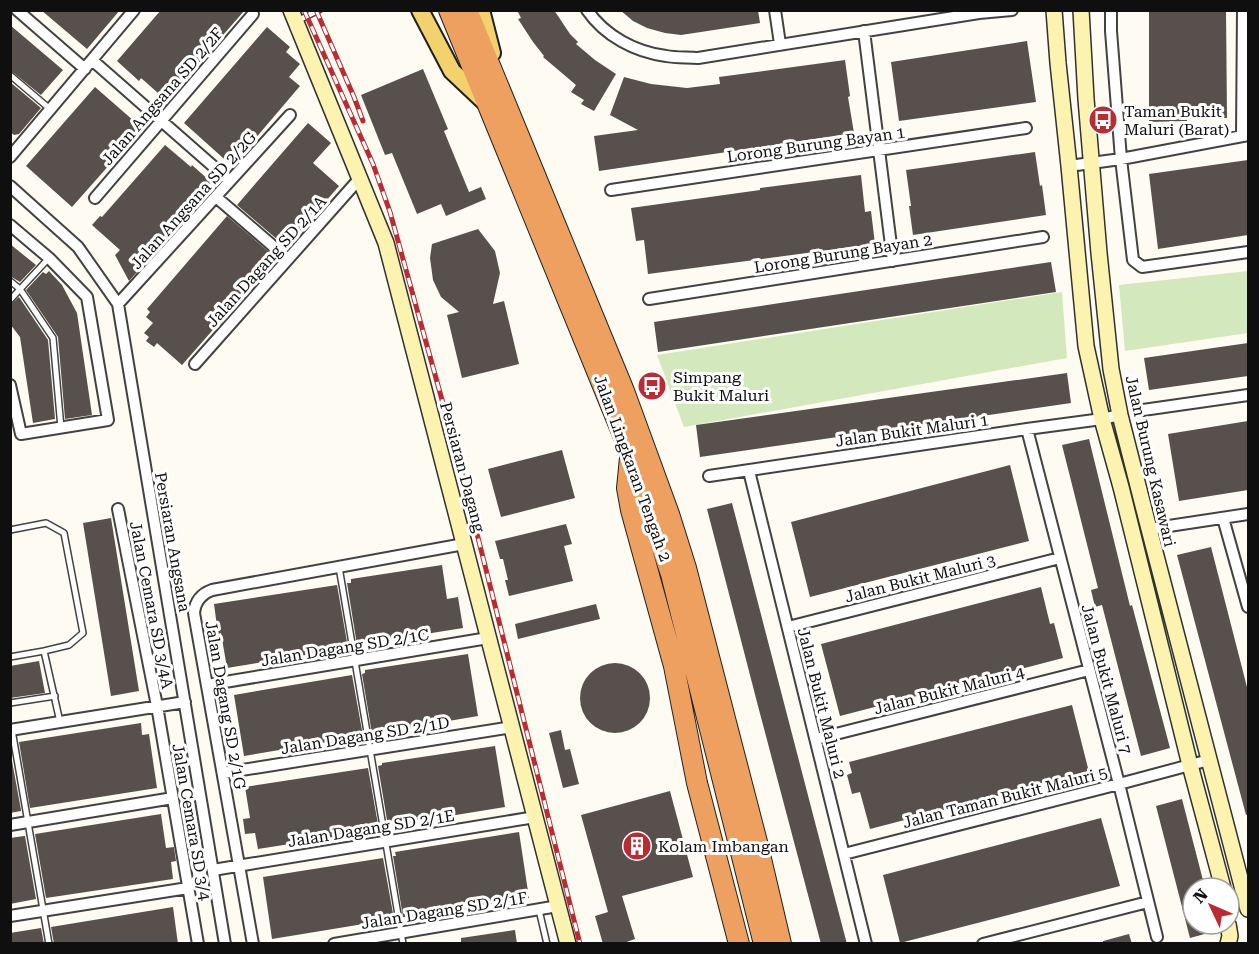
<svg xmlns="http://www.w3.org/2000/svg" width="1259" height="954" font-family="'Roboto Serif',serif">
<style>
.green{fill:#d3e8bc}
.building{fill:#57504c}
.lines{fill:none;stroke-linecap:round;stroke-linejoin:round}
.lane-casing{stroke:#424242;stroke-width:8}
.street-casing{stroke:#424242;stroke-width:14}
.secondary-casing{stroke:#313131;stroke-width:18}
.primary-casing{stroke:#202020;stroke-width:20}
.highway-casing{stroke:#202020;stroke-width:22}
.lane{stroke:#fff;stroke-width:5}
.street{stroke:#fff;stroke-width:10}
.secondary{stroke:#fcf3b0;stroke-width:15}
.primary{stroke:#f3d16d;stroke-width:16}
.highway{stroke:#eea060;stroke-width:20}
.rail-casing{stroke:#ba2c34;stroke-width:5}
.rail{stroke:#fff;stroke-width:3;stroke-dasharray:9;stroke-linecap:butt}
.labels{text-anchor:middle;stroke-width:6;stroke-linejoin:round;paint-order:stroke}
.street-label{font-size:16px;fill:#0f0f0f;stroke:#fff}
.poi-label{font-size:16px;fill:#0f0f0f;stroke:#fff;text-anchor:start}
</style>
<rect width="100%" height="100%" fill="#fefcf2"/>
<path class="green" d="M1248,271V333L1125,351L1119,285Z
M1062,292L1067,358L684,427L657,355Z"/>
<path class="building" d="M41,10H120L87,49Z
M161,10H245L166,100L141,78L139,81L117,61Z
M517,10H554L570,34L578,42L576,44L595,60L616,74L594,111L581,104L584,100L571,92L576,85L543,57L544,56L533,42L518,19L521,18Z
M620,10H758L760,23L681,35L665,33L647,28L633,21Z
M1149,10H1226L1227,118L1187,119V121L1149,122Z
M10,25L63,70L41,95L10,70Z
M267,27L290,47L286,52L300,64L289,77L300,86L232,166L184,123Z
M1027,41L1036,102L899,121L891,62Z
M845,60L850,96L848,97L854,133L599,171L594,136L638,130L610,115L624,77L651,84L687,88L720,84L719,77Z
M423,69L448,129L444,131L469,192L481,187L486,199L446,216L441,204L417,214L392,153L385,155L361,95Z
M10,82L41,108L19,134L14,135L10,132Z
M95,87L142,128L72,207L26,166Z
M308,123L331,143L313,163L339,186L286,247L237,205Z
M165,145L191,167L192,165L211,182L209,185L212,188L129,281L115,255L120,250L92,225L100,216L102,217Z
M1035,152L1040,186L1042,185L1046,215L913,235L909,206H911L906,170Z
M1248,160V235L1158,249L1149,174Z
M861,175L865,212L871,211L875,244L648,274L644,240L636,241L631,208L760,190V188Z
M227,216L276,258L182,365L157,343L154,347L146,341L149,337L144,333L153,323L146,317L150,312L147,309Z
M478,229L495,251L500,273L493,304L504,301L519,364L462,378L447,315L459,312L441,297L433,280L430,258L432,244Z
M10,244L36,265L20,282L10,276Z
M1051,262L1056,292L658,352L654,322Z
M49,271L62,285L77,313L92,415L65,419L58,337L26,290L43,272L46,274Z
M19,297L48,340L55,419L33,423L20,337L10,324V305Z
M1248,343V376L1149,390L1144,358Z
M1067,373L1071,403L700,457L696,425Z
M1248,421V490L1179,501L1168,434Z
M1089,439L1130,606L1132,605L1170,748L1141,756L1102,605L1095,607L1091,590L1098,588L1062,445Z
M562,450L575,498L501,517L488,469Z
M1010,465L1029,541L810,597L791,522Z
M732,503L817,830L847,944H821L758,706L707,509Z
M111,518L139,691L111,696L83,523Z
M566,524L572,544L564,546L573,581L509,596L505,580H508L503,559H500L495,541Z
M1211,547L1248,691V814L1246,815L1177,555Z
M442,565L447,599L458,597L463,628L357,645L347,583H351V579Z
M337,585L348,648L227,668L221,633L218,634L214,604Z
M1041,587L1050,624L1054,623L1063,658L840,716L821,644Z
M596,604L600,619L518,639L515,624Z
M468,654L478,716L372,734L362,674L365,673V670Z
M39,661L45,693L10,698V666Z
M580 698a35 35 0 1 1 70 0a35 35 0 1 1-70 0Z
M352,675L363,736L244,756L234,695Z
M1072,705L1089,772L870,829L860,792L852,794L847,775L852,773L849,762Z
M141,723L142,735L149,734L157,788L30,808L19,742Z
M561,730L565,750L570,749L579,784L563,788L549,733Z
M495,746L505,807L388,826L378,766L382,765V763Z
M10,750L21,810V811L10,813Z
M368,768L379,830L258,849L255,833L245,834L243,819L250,818L245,787Z
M670,791L693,877L622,896L635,939L621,944H603L595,916L608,912L581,815Z
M1182,799L1205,888H1193V924H1218L1219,930L1190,938L1156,806Z
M161,814L166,848L174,847L176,861L171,862L173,879L46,898L35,834Z
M1101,818L1120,886L900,943L883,875Z
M519,832L529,898L406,918L405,917H403L393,856H396L395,852Z
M24,836H25L36,899L10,904V838Z
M383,858L394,919L272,939L263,877Z
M173,907L178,944H54L51,927Z
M41,928L44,944H10V933Z
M515,930L517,944H461V938Z
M1129,934L1132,944H1103V941Z"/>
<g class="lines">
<g class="lane-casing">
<path id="lane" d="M297,21L319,10
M10,75L50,109
M10,281L20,289L53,338L61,428
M10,300L49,258
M10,530L46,523L64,533L83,633L69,645L44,651
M339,567L403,944
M10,657L44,651L60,722
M10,703L55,696
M12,730L49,944
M539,910L547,944"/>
</g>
<g class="street-casing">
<path id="street" d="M17,10L85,69
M587,10C605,36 635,52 666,56C676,58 688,57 698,58L979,13L1012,10
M775,10L780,44
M1111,10V31L1121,159L1133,260L1142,267L1248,252
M864,31L893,261
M92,60L230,181
M1242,136L1243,10
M10,157L134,10
M1069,166L1121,159L1248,135
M10,186L78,247L118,304L225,944
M611,190L1026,128
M216,197L288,259
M95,198L253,14
M10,225L49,258L87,297L108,420L21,434L10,385
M649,299L1043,237
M118,304L290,115
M195,364L360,178
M1143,410L1248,395
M1027,429L1119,784L1157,937
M749,471L866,944
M709,476L1027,429L1102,419L1120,415
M118,509L157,706L198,944
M1223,518L1248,607
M1149,529L1248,514
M788,627L1060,558
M207,685L488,638
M10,730L185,702
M816,739L1089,670
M223,773L512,727
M10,825L173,798
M844,854L1119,784L1209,760
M213,870L535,817
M10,916L188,888
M253,944L194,613C195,602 201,594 212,590L464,544
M334,944L558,906
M983,944L1148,902"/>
</g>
<g class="secondary-casing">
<path id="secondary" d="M291,10L386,243L568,944
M1054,10L1058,63L1069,166L1086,346L1102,419L1121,487L1190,765L1223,888
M1081,10L1086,99L1099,253L1111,369L1120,415L1149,529L1248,909
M1228,944L1230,936L1228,924"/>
</g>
<g class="primary-casing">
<path id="primary" d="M420,10L452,71L487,104
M481,10L492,53"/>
</g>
<g class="highway-casing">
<path id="highway" d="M449,10L630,452L671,574L764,944
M467,10L624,391L669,514L686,568L758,846L781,944
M630,458L627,488L631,510L674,666L697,783L739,944"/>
</g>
<use href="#lane" class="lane"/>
<use href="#street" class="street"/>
<use href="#secondary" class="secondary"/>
<use href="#primary" class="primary"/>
<use href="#highway" class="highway"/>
<g class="rail-casing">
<path id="rail" d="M304,10L373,164L390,212L457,454L580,944
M316,10L354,97L363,121"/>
</g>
<use href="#rail" class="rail"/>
</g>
<defs>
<g id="bus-disc" transform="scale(1.5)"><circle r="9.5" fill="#ba2c34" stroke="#fff"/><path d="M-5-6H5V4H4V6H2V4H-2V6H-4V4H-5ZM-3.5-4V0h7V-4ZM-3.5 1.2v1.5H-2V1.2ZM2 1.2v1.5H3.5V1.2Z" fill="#fff"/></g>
<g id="building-disc" transform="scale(1.5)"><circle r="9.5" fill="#ba2c34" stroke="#fff"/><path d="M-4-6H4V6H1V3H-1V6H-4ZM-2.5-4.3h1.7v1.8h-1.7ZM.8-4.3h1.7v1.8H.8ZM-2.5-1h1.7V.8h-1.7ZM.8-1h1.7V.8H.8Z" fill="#fff"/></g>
</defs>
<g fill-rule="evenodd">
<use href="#bus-disc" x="1103" y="120"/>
<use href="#bus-disc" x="652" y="386"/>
<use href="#building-disc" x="637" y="846"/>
</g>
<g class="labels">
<g class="street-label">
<text transform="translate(162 96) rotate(-49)" y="6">Jalan Angsana SD 2/2F</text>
<text transform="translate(816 144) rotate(-8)" y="6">Lorong Burung Bayan 1</text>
<text transform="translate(193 200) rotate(-48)" y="6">Jalan Angsana SD 2/2G</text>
<text transform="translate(843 253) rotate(-9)" y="6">Lorong Burung Bayan 2</text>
<text transform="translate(266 261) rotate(-48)" y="6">Jalan Dagang SD 2/1A</text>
<text transform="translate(912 430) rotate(-8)" y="6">Jalan Bukit Maluri 1</text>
<text transform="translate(1151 461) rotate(77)" y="6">Jalan Burung Kasawari</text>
<text transform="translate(463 467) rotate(75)" y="6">Persiaran Dagang</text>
<text transform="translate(633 468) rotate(70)" y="6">Jalan Lingkaran Tengah 2</text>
<text transform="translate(173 542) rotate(80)" y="6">Persiaran Angsana</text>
<text transform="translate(920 578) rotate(-14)" y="6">Jalan Bukit Maluri 3</text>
<text transform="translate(152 605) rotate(79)" y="6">Jalan Cemara SD 3/4A</text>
<text transform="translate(345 647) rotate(-9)" y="6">Jalan Dagang SD 2/1C</text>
<text transform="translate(1107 679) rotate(75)" y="6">Jalan Bukit Maluri 7</text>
<text transform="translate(949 690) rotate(-14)" y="6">Jalan Bukit Maluri 4</text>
<text transform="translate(822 703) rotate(76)" y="6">Jalan Bukit Maluri 2</text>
<text transform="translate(226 705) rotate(80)" y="6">Jalan Dagang SD 2/1G</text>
<text transform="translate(365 735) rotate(-9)" y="6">Jalan Dagang SD 2/1D</text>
<text transform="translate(1005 797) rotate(-14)" y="6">Jalan Taman Bukit Maluri 5</text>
<text transform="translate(192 822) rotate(80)" y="6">Jalan Cemara SD 3/4</text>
<text transform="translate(371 828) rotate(-9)" y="6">Jalan Dagang SD 2/1E</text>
<text transform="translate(444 910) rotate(-9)" y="6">Jalan Dagang SD 2/1F</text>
</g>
<g class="poi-label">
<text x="1124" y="117">Taman Bukit<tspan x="1124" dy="18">Maluri (Barat)</tspan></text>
<text x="673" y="383">Simpang<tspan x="673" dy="18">Bukit Maluri</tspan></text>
<text x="658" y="852">Kolam Imbangan</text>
</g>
</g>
<rect width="1259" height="954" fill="none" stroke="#0f0f0f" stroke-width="24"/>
<g transform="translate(1211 906) rotate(314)"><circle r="28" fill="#ffffff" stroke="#9f9f9f" stroke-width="1.5"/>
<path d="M0-4.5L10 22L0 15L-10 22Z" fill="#ba2c34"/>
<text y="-9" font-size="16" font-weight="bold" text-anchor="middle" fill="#0f0f0f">N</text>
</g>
</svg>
